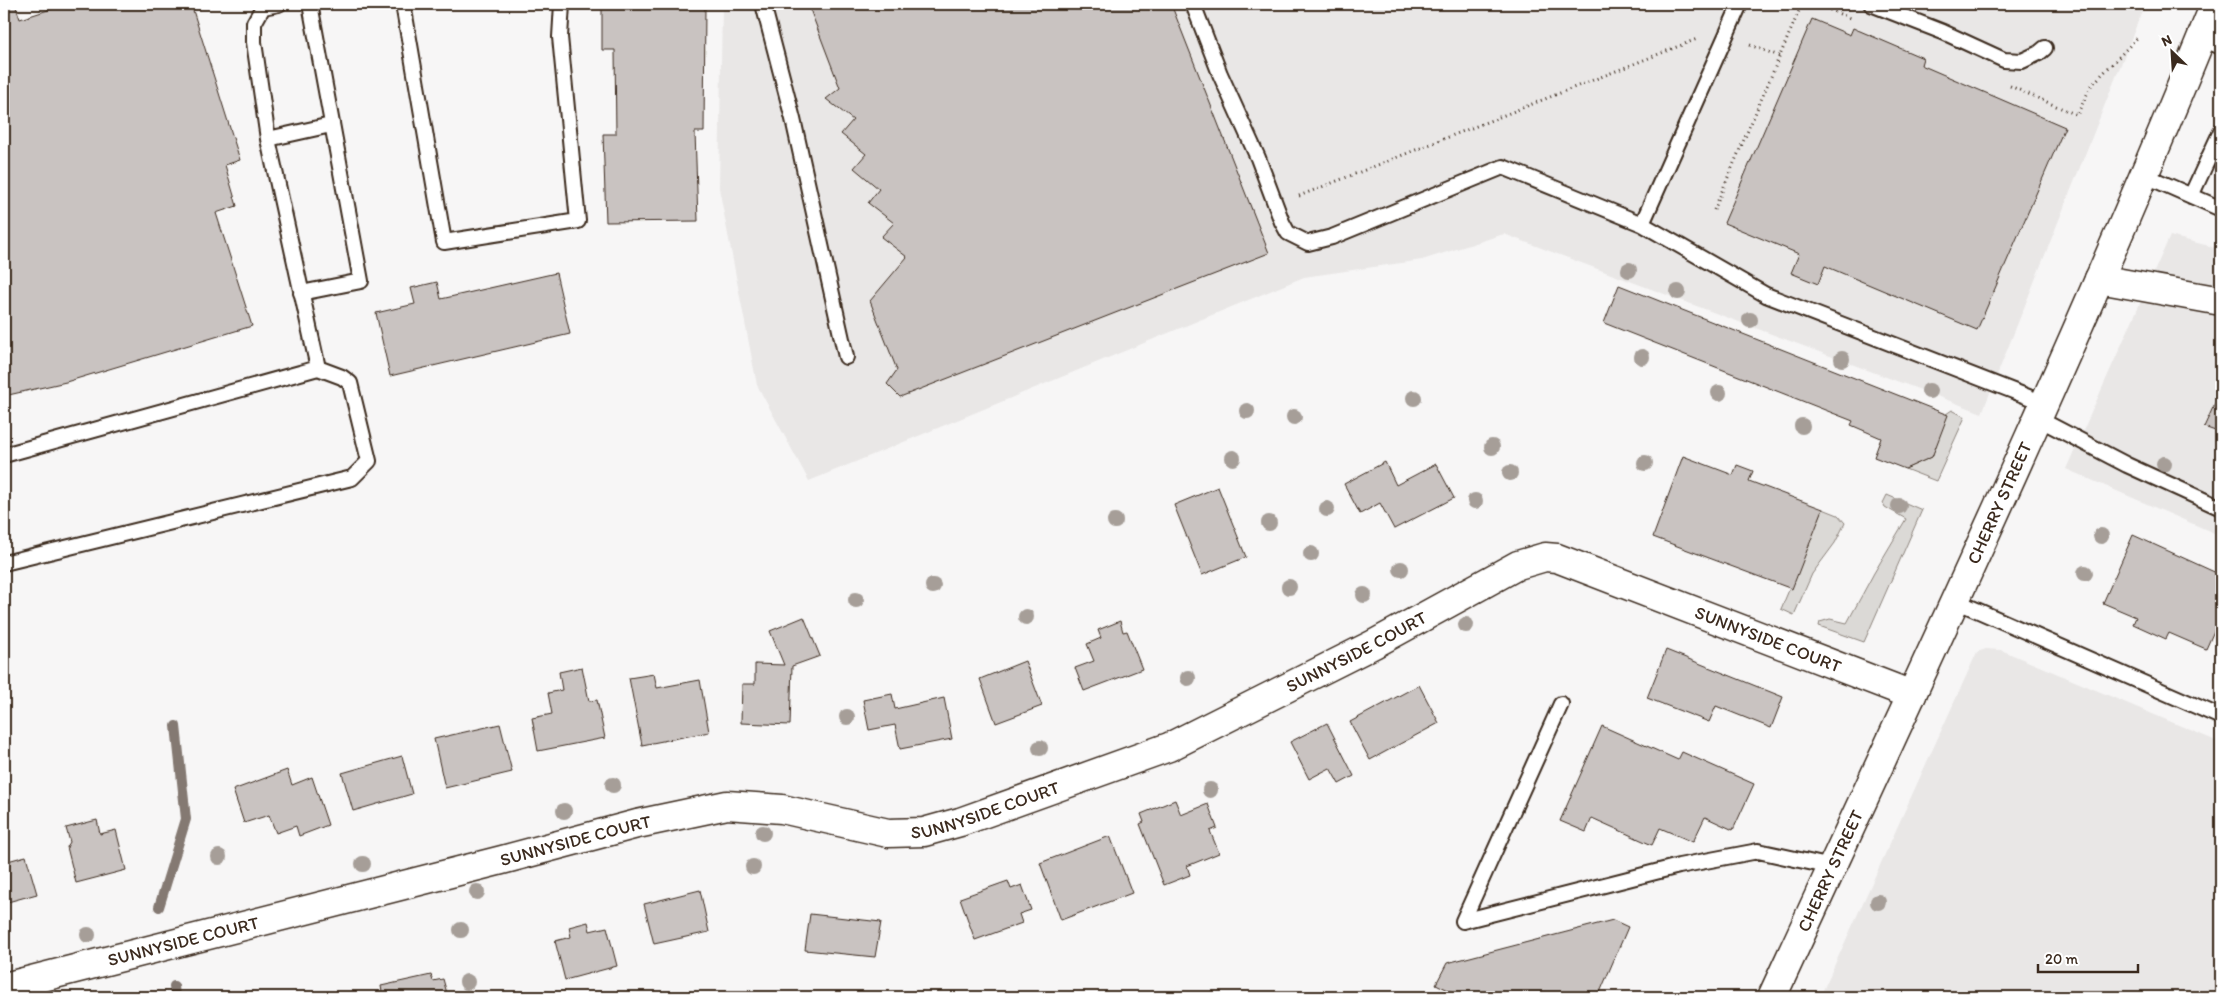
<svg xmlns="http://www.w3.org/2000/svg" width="2225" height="1001" font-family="Itim,sans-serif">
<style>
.built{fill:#e9e7e6}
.green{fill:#dbd9d6;stroke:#8b827a}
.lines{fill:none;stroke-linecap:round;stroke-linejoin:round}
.stream{stroke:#847972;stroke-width:10}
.building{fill:#c9c3c1;stroke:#3b2a1e}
.service-casing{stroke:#3b2a1e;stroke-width:18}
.minor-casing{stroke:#3b2a1e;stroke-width:31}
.secondary-casing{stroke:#3b2a1e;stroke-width:31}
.path{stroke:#3b2a1e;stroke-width:3;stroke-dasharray:1 4;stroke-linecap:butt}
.service{stroke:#fff;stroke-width:14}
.minor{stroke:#fff;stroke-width:28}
.secondary{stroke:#fff;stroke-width:28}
.tree{fill:#a69e98}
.labels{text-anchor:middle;stroke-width:5;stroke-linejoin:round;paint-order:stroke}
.street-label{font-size:18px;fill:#3b2a1e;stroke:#fff}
</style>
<rect width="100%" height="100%" fill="#f7f6f6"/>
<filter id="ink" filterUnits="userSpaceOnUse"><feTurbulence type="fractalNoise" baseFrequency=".02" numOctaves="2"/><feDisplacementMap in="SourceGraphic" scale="10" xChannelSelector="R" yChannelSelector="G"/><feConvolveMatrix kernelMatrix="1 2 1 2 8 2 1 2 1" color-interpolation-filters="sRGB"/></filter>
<g filter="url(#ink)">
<path class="built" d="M722,4H2145L1982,413L1504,234L1422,260L1304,277L809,481L757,385L719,188Z
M2170,236L2221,249V536L2066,469Z
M1986,649L2001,650L2221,743V997H1820L1977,652Z"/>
<path class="green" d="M1952,410L1965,417L1936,481L1905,469L1932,457L1946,414Z
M1887,495L1922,510L1864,642L1819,626L1820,622L1830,619L1847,623L1874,573L1906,519L1885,507L1883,503Z
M1823,509L1838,515L1845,523L1835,543L1812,574L1794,615L1781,609Z"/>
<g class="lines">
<path class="stream" d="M159,907L186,819L176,726
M174,986L175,997"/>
</g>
<path class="building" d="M4,4H15L20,19L67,4H191L240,160L225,165L237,206L216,213L252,326L66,382L4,396Z
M602,4H705L704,132H695L698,221L606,222L603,134H616L615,50H602Z
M808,4H1171L1269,253L900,397L887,384L897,370L870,301L907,257L881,237L894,223L868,203L879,189L854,168L866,154L841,134L853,120L826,99L840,88Z
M1812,19L1850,35L1853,28L1923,58L1921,65L2065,127L1977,330L1825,266L1818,284L1791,273L1799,254L1724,223Z
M556,273L570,334L390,376L376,313L415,304L411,288L437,282L441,299Z
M1619,285L1948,415L1932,457L1905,469L1874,457L1881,438L1851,425L1853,421L1604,323Z
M2221,390V433L2204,427Z
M1683,456L1733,475L1737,465L1753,471L1749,481L1823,509L1792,589L1653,537Z
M1385,462L1396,485L1436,464L1454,498L1394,529L1380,503L1360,514L1344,484Z
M1218,487L1246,557L1202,575L1174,505Z
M2133,535L2221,575V615L2206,649L2169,633L2166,639L2133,624L2136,617L2103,603Z
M804,617L820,656L792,666L790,725L741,723L742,684H755V664L784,665L770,631Z
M1120,621L1123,632L1127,631L1142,669L1084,691L1075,668L1094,661L1087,644L1101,638L1098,630Z
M1666,650L1783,697L1771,728L1716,706L1709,722L1647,698Z
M1025,661L1042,706L996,723L980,679Z
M582,667L589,701L597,700L605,738L538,751L532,718L552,714L548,693L562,690L559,672Z
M654,674L657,688L700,680L709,732L642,745L629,678Z
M1419,685L1439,723L1370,760L1350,722Z
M892,694L895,709L944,698L952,739L900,749L895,725L869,730L863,700Z
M1327,723L1354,776L1339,784L1330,768L1309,779L1290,742Z
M500,724L512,772L445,788L434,739Z
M1602,726L1678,760L1682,752L1754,784L1733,830L1705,817L1693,842L1660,828L1652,845L1592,818L1586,832L1560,821Z
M402,756L412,794L353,811L342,773Z
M287,770L292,785L312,777L328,825L299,836L296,826L276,833L269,815L244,823L233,790Z
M1175,800L1181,815L1208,804L1217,828L1210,831L1219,853L1187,866L1190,875L1164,885L1140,824L1144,822L1141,814Z
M97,820L100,834L116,830L126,870L76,883L67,847L70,842L66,828Z
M1110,836L1132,893L1061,920L1040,863Z
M26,856L37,894L4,903V862Z
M1008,881L1011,889L1022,885L1031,910L1019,914L1022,923L975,940L960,898Z
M700,890L709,932L654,944L644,904Z
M810,914L881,922L875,957L805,950Z
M1613,920L1628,927L1598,997H1463L1436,984L1447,963Z
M588,922L590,931L607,927L617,966L565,980L555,941L571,937L569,927Z
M431,975L433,981L443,979L448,997H383L381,986Z"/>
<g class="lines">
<g class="service-casing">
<path id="service" d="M262,4L263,7L254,23V42L268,139L318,368
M403,4L444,242L578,221L560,37L562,4
M763,4L793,119L846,357
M1193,4L1220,74L1258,158L1282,222L1288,233L1308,243L1332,237L1503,167L1642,224L1766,295L2044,403
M1871,4L1943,32L2004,60L2022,61L2039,53L2045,48
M263,7L279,4
M2201,38L2221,47
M268,139L331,125
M2144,175L2221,209
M2191,196L2221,131
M1642,224L1740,4
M301,293L361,281L310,4
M2037,418L2127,465L2221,508
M4,455L318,368L342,377L350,383L369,461L352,478L4,563
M1956,601L2221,717
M1561,704L1463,921L1679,866L1758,851L1832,867"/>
</g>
<g class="minor-casing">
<g id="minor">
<path d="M2099,279L2221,301"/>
<path id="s1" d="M4,987L502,860L637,824L727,805L782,809L888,833L924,832L960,822L1169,747L1374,644L1518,565L1545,557L1557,558L1912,695"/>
</g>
</g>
<g class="secondary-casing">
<g id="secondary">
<path id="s2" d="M1772,997C1924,668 2079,340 2215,4"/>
</g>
</g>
<path class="path" d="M1816,4L1852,19
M1750,45L1779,56
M2010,86L2077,115L2091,86L2138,37
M1299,196L1697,39
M1714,210L1802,4"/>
<use href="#service" class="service"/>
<use href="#minor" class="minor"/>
<use href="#secondary" class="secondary"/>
</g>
<g class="tree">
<circle cx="1629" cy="270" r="8"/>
<circle cx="1678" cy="292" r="8"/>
<circle cx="1750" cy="320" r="8"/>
<circle cx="1642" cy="357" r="8"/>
<circle cx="1842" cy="359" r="8"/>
<circle cx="1929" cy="391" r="8"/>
<circle cx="1719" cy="393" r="8"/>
<circle cx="1414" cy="398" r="8"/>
<circle cx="1247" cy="411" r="8"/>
<circle cx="1294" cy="417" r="8"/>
<circle cx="1802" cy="426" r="8"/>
<circle cx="1492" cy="447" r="8"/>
<circle cx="1233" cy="458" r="8"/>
<circle cx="1645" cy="463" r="8"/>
<circle cx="2164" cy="464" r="8"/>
<circle cx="1510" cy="473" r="8"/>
<circle cx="1475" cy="501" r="8"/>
<circle cx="1899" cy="506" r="8"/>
<circle cx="1327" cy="509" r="8"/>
<circle cx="1115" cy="521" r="8"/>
<circle cx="1269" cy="523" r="8"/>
<circle cx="2101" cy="536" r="8"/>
<circle cx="1311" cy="554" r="8"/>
<circle cx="1401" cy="569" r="8"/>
<circle cx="2085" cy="573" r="8"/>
<circle cx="933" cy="586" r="8"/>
<circle cx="1289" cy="587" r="8"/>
<circle cx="1364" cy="595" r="8"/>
<circle cx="856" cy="600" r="8"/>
<circle cx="1026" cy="617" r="8"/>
<circle cx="1466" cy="625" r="8"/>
<circle cx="1188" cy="678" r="8"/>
<circle cx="847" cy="717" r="8"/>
<circle cx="1040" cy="748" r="8"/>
<circle cx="613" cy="785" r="8"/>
<circle cx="1210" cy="790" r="8"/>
<circle cx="564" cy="811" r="8"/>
<circle cx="763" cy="833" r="8"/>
<circle cx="219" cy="857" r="8"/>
<circle cx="363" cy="864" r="8"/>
<circle cx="753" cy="867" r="8"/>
<circle cx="477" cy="892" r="8"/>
<circle cx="1878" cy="902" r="8"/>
<circle cx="461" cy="930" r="8"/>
<circle cx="88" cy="935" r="8"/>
<circle cx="467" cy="982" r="8"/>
</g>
</g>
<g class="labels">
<g class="street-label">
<text dy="6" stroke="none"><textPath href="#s2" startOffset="544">CHERRY STREET</textPath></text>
<text dy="6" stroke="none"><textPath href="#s1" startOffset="1865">SUNNYSIDE COURT</textPath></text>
<text dy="6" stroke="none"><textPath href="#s1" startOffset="1415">SUNNYSIDE COURT</textPath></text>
<text dy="6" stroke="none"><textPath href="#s1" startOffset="1010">SUNNYSIDE COURT</textPath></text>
<text dy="6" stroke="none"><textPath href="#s1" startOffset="590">SUNNYSIDE COURT</textPath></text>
<text dy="6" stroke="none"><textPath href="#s2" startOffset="139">CHERRY STREET</textPath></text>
<text dy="6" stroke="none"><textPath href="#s1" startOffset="185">SUNNYSIDE COURT</textPath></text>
</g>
</g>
<rect width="2225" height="1001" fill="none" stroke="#fff" stroke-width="20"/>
<rect x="10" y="10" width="2205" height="981" fill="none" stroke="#3b2a1e" stroke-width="2" filter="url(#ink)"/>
<g transform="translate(2172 52) rotate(335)" stroke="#ffffff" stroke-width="4" paint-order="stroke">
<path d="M0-4L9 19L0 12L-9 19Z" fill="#3b2a1e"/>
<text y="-8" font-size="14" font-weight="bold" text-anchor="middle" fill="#3b2a1e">N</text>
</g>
<path d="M2038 964v8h100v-8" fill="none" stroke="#3b2a1e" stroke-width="2.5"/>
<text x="2045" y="964" font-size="15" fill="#3b2a1e" stroke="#ffffff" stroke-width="4" paint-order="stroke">20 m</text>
</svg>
